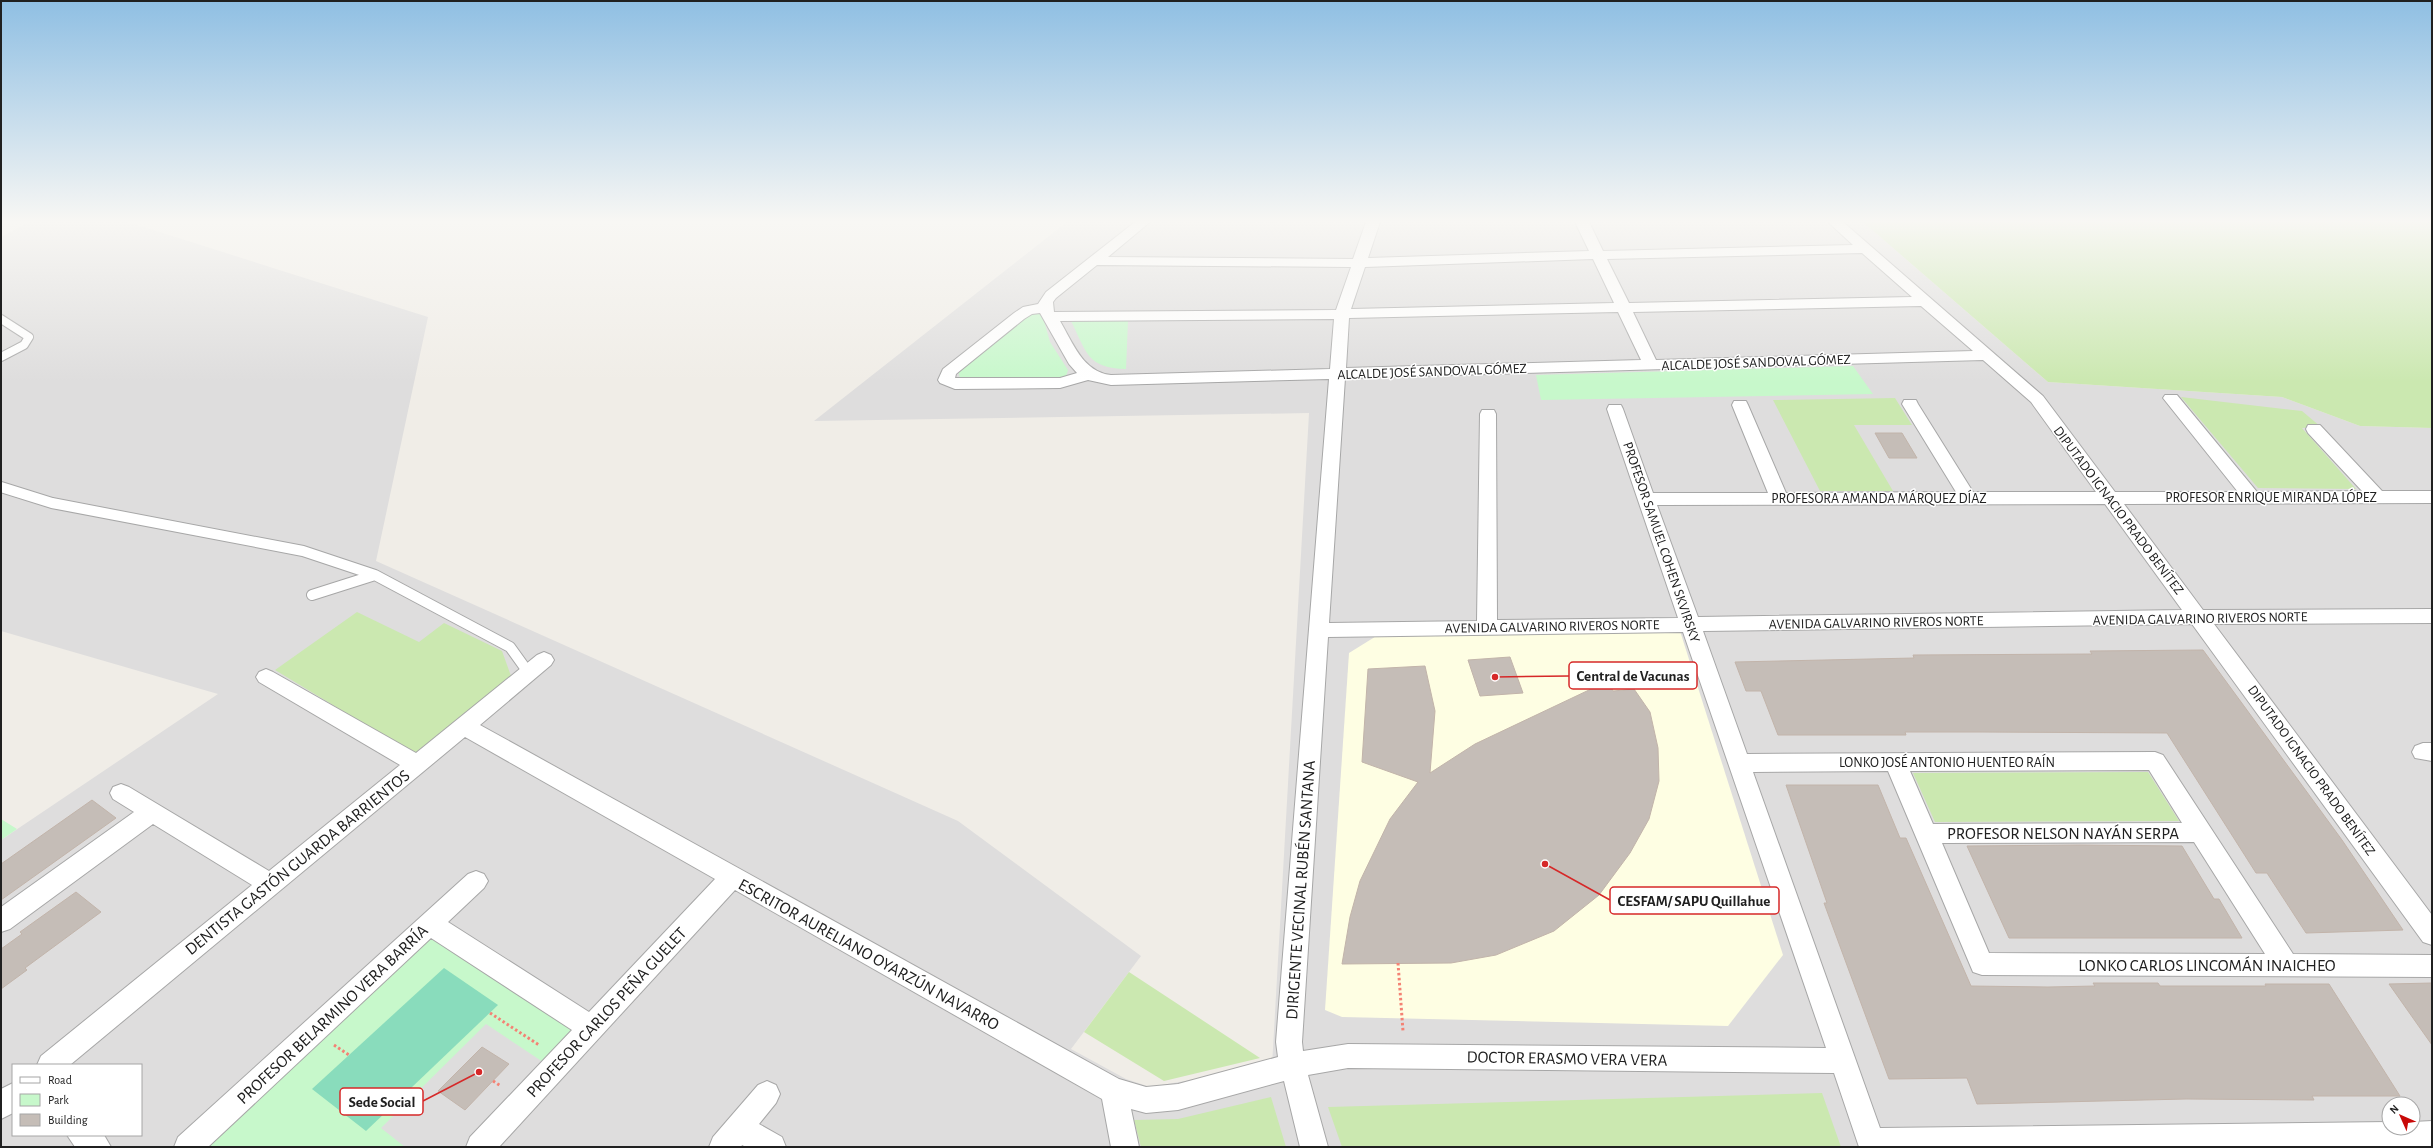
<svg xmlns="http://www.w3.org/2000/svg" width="2433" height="1148" font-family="'Alegreya Sans',sans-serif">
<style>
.residential{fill:#dedddd;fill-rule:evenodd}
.education{fill:#fefee3}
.grass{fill:#cbe8b0}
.park{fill:#c7f8cb}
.pitch{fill:#89dcbc}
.building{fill:#c5bdb7;stroke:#c2b4aa}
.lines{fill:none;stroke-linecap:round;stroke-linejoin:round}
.lane-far1-casing{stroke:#a7a7a7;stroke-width:10}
.lane-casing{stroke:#a7a7a7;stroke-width:12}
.street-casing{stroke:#a7a7a7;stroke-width:2}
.path{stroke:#f48274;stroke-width:3;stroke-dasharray:2.5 2.5;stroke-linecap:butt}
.lane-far1{stroke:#fff;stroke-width:8}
.lane{stroke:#fff;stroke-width:10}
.street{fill:#fff;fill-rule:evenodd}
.labels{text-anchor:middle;stroke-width:3;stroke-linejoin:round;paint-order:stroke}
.street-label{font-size:14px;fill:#202020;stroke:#fff}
.near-street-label{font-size:17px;fill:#202020;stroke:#fff}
.leader{fill:none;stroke:#d62828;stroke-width:1.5}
.callout-dot{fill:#d62828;stroke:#fff;stroke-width:1.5}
.callout{fill:#fff;stroke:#d62828;stroke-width:1.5}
.callout-label{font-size:15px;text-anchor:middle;font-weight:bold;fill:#202020}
</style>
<rect width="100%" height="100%" fill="#f0ede7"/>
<path class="residential" d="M29,222H128L428,317L376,561L958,821L1141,956L1071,1049L1126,1079L1150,1087L1272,1066L1309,413L814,421L1067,222H1863L2048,382L2282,397L2360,426L2432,428V1147H1V840L218,694L1,631V237ZM13,1065H141V1135H13ZM2389,1104H2413V1128H2389Z"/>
<path class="education" d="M1680,631L1783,955L1728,1026L1342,1017L1325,1010L1349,653L1378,635Z"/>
<path class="grass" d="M1863,222H2432V428L2360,426L2282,397L2048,382Z
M2181,397L2302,411L2321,427L2302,428L2356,489L2258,488Z
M1895,398L1912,425H1854L1893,491H1820L1773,400Z
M357,612L419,642L444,623L502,651L511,676L417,756L275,670Z
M2148,772L2179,821L1935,822L1913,773Z
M1129,972L1260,1058L1164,1081L1084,1032Z
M1822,1093L1841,1147H1342L1328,1107Z
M1271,1097L1286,1147H1141L1134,1120L1178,1119Z"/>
<path class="park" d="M1041,310L1050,342L1068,370L1066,376L1057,379L960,378L958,371L1030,313Z
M1071,321H1128L1126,369C1087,368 1087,353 1071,321Z
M1853,366L1873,394L1541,400L1536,375Z
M1,819L17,829L1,840Z
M428,935L576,1032L546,1064L486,1024L381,1128L405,1147H200Z"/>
<path class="pitch" d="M444,968L498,1005L366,1131L312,1089Z"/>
<path class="building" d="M1875,433H1902L1917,458H1889Z
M2203,650L2342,840L2403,930L2306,933L2267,873H2256L2167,733L1979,732H1905L1906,735H1778L1761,691H1746L1735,662L1914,658L1913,655L2092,654L2090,651Z
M1510,657L1523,693L1480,696L1468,660Z
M1425,666L1435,711L1430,773L1475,744L1608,681L1613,691L1634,689L1650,712L1658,748L1659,781L1649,819L1630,853L1599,895L1554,931L1496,955L1451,963L1342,964L1350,917L1360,881L1390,819L1418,782L1362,762L1368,669Z
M1786,785H1878L1900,838H1906L1971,986L2048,987L2095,986L2093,983H2158L2160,986H2266L2265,984H2329L2400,1096H2312L2314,1100L2186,1099L1977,1104L1967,1078L1889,1079L1824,903H1827Z
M92,800L116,818L1,900V864Z
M2079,845L2182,846L2214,899H2219L2242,938H2009L1967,846Z
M76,892L101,912L25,968L27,970L1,989V949L22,934L20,932Z
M2432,983V1045L2389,984Z
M482,1047L509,1064L465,1110L438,1091Z"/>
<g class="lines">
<g class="lane-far1-casing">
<path id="lane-far1" d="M1,319L29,337L24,345L1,357"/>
</g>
<g class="lane-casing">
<path id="lane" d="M1,487L52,503L303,551L375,575
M312,595L375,575L510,647L528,672"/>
</g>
<g class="street-casing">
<path id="street" d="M1135,222H1150L1108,257L1353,259L1366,222H1380L1368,258L1589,251L1575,222H1589L1603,251L1853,245L1828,222H1843L2043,396L2115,492H2238L2163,398L2165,395H2177L2257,492L2362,491L2308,433L2306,429L2308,425H2320L2382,491H2432V503L2124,504L2203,610L2432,609V623L2214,624L2432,915V945L2423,942L2192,624L1703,631L1747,754L2155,752L2163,755L2293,954L2432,955V977L1982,975L1973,972L1888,771L1753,772L1880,1128L2389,1122V1128H2413V1122L2432,1121V1147H1859L1834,1073L1348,1068L1308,1075L1328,1147H1300L1284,1081L1178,1110L1146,1113L1131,1109L1139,1147H1111L1102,1099L735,890L499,1147H466L470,1137L572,1030L431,938L208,1147H174L178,1137L468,874L476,871L484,874L488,881L484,888L448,922L589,1012L715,879L465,737L70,1065H37L41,1056L252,885L153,824L10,929L1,932V907L134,812L113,799L110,793L113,787L121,784L129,787L269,871L400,765L259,682L256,677L259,672L266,669L273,672L416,753L537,655L544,652L551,655L554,660L551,665L480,725L1119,1079L1146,1087L1178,1084L1278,1057L1276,1042L1329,379L1111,385L1088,380L1060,388L955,389L940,383L938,380L943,369L1014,313L1023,307L1038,304L1046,292ZM1862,253L1912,297L1629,303L1607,259ZM1593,259L1614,303L1351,309L1365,267ZM1097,265L1351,267L1336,310L1054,312L1053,302L1056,298ZM1921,306L1973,351L1656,360L1633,312ZM1618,312L1641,360L1346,368L1349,318ZM1040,313L1069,364L1077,373L1060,378H955L956,374L1024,319L1032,314ZM1334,319L1330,369L1111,375C1083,372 1073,343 1060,321ZM1983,360L2031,402L2096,492H1973L1918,404L1916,400H1904L1902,404L1956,492L1786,493L1748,405L1746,401H1734L1732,405L1768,493H1653L1623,409L1621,405H1609L1607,409L1678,618L1497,620L1496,414L1494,410H1482L1480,414L1477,621L1329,623L1345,378ZM2105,504L2182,610L1698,617L1657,505ZM1683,632L1826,1048L1348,1044L1303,1051L1302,1042L1328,637ZM2149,770L2182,823L1933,824L1910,771ZM2194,842L2265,954L1989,953L1942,843Z
M2423,743H2432V761L2415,758L2412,752L2415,746Z
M767,1081L776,1085L780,1094L776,1103L759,1124L782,1137L786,1147H746L742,1145L741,1147H709L713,1137L758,1085Z
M13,1083V1113L1,1119V1089Z
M67,1135H104L111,1147H75Z"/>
</g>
<path class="path" d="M1398,963L1403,1031
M490,1013L539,1045
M334,1045L349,1055
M493,1081L501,1086"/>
<use href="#lane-far1" class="lane-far1"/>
<use href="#lane" class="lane"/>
<use href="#street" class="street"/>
</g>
<linearGradient id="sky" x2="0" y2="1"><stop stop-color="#8fbfe3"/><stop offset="0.58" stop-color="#f8f7f4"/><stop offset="1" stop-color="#f8f7f4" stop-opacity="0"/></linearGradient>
<rect width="2433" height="382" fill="url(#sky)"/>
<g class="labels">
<g class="street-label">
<text transform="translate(1756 362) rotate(-2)" y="5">ALCALDE JOSÉ SANDOVAL GÓMEZ</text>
<text transform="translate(1432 371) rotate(-2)" y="5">ALCALDE JOSÉ SANDOVAL GÓMEZ</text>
<text x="2271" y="502">PROFESOR ENRIQUE MIRANDA LÓPEZ</text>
<text x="1879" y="503">PROFESORA AMANDA MÁRQUEZ DÍAZ</text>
<text transform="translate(2119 510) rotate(53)" y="5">DIPUTADO IGNACIO PRADO BENÍTEZ</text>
<text transform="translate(1662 542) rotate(71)" y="5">PROFESOR SAMUEL COHEN SKVIRSKY</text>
<text transform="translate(2200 618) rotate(-1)" y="5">AVENIDA GALVARINO RIVEROS NORTE</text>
<text transform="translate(1876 622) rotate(-1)" y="5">AVENIDA GALVARINO RIVEROS NORTE</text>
<text transform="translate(1552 626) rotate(-1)" y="5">AVENIDA GALVARINO RIVEROS NORTE</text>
<text x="1947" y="767">LONKO JOSÉ ANTONIO HUENTEO RAÍN</text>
<text transform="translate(2312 770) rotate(54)" y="5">DIPUTADO IGNACIO PRADO BENÍTEZ</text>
</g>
<g class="near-street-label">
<text x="2063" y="839">PROFESOR NELSON NAYÁN SERPA</text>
<text transform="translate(297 862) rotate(-39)" y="6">DENTISTA GASTÓN GUARDA BARRIENTOS</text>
<text transform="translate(1300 890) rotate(-86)" y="6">DIRIGENTE VECINAL RUBÉN SANTANA</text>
<text transform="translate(869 954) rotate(29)" y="6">ESCRITOR AURELIANO OYARZÚN NAVARRO</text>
<text x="2207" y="971">LONKO CARLOS LINCOMÁN INAICHEO</text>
<text transform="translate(606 1012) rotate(-47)" y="6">PROFESOR CARLOS PEÑA GUELET</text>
<text transform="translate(332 1014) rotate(-43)" y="6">PROFESOR BELARMINO VERA BARRÍA</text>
<text transform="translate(1567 1058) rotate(1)" y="6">DOCTOR ERASMO VERA VERA</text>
</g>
</g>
<path class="leader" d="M1495 677L1569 676M1545 864L1610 900M479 1072L423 1101"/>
<g class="callout-dot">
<circle cx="1495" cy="677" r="4"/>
<circle cx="1545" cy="864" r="4"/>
<circle cx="479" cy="1072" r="4"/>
</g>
<g class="callout">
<rect x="1569" y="662" width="128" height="27" rx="4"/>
<rect x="1610" y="887" width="169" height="27" rx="4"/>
<rect x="340" y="1088" width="83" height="27" rx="4"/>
</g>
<g class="callout-label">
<text x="1633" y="681">Central de Vacunas</text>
<text x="1694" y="906">CESFAM/ SAPU Quillahue</text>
<text x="382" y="1107">Sede Social</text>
</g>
<rect width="2433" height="1148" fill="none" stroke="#202020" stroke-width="4"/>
<rect x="12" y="1064" width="130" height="72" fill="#ffffff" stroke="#a6a6a6"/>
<rect x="20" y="1077" width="20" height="6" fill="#ffffff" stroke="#a6a6a6"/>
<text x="48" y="1084" font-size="12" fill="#202020">Road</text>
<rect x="20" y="1094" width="20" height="12" fill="#c7f8cb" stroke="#a6a6a6"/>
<text x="48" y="1104" font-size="12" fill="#202020">Park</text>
<rect x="20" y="1114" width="20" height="12" fill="#c5bdb7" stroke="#a6a6a6"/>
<text x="48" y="1124" font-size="12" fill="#202020">Building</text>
<g transform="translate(2401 1116) rotate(315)"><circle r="19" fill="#ffffff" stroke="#a6a6a6"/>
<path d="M0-3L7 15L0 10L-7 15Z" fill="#c80908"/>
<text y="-6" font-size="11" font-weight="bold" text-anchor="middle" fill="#202020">N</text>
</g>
</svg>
